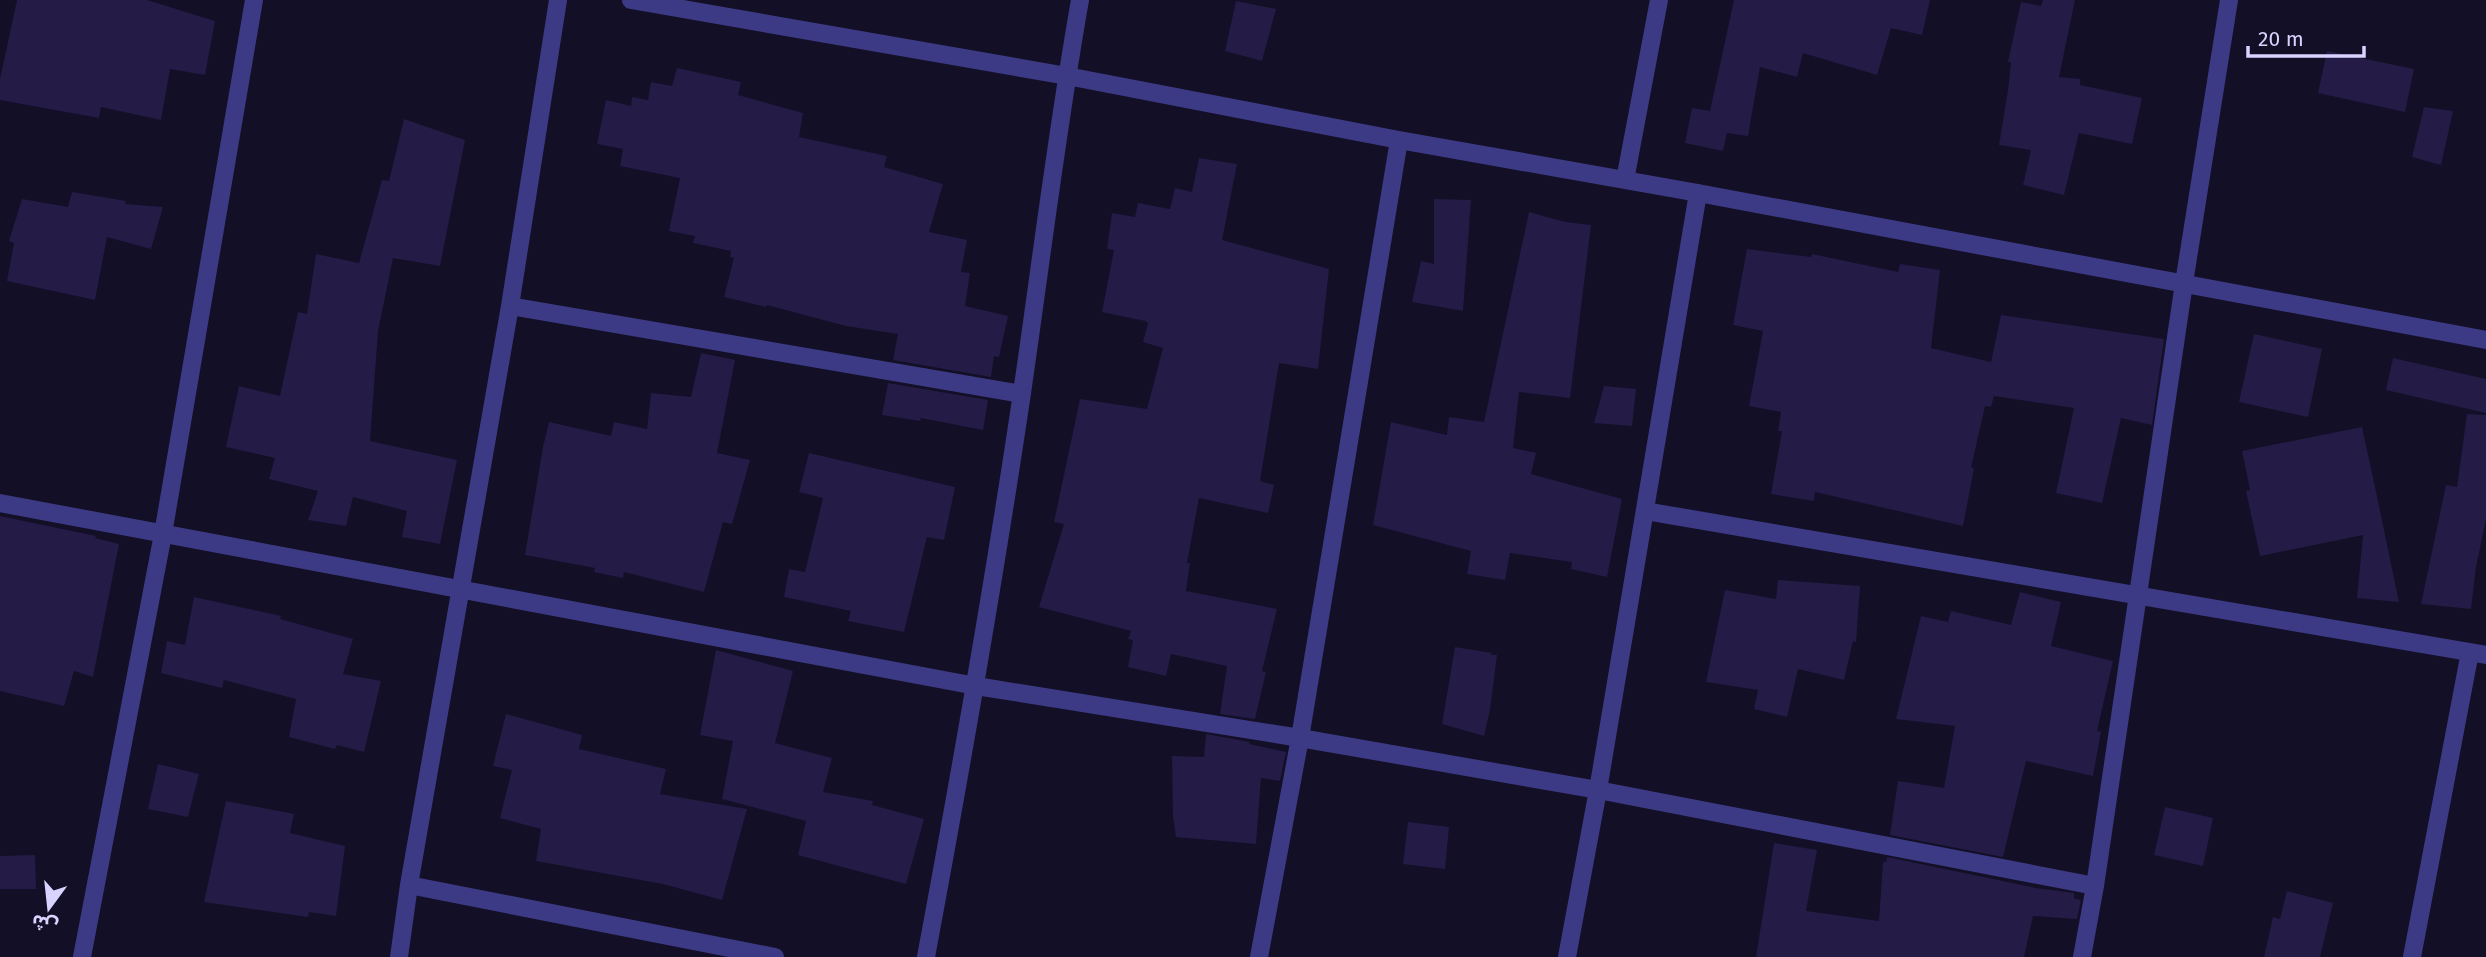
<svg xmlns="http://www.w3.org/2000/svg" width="2486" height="957" font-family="'Fira Sans','Noto Sans Arabic',sans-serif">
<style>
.building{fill:#241b47}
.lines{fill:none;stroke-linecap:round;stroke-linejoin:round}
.minor{stroke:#3d3a85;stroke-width:18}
</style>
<rect width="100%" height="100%" fill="#130f26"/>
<path class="building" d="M17,0H147L215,21L205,75L170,69L161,120L101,107L99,118L0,100V79Z
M1734,0H1930L1922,35L1891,28L1877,75L1803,53L1797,77L1760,67L1748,136L1727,133L1723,151L1685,143L1692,108L1710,111Z
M2043,0H2075L2059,77L2080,79V85L2142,98L2132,144L2079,133L2064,195L2023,185L2031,150L1999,145L2008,90L2011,62H2008L2021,2L2041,6Z
M1236,1L1276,9L1262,61L1225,51Z
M2327,51L2414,69L2405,112L2318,93Z
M677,68L741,82L738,95L803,113L799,137L887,156L884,167L943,184L929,232L967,240L961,272L970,273L965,306L1008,316L999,357L994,356L991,377L893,360L898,334L846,326L767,305L766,307L724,297L734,258L730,257L731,251L693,243L695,236L669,231L680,178L620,166L623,149L597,144L606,100L631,106L632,97L648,100L651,82L672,86Z
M2424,107L2453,111L2441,165L2412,157Z
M404,119L465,140L440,266L393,258L378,331L370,441L457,460L440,544L402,537L407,511L353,497L346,526L308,520L318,491L269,479L275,458L226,447L239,386L280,396L298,312L307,314L316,254L359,263L382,180L389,181Z
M1199,158L1237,164L1222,240L1329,269L1318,369L1279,363L1260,481L1274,485L1268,513L1199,498L1187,563H1190L1186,591L1277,609L1262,671L1266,672L1255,719L1220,714L1227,666L1171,654L1166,676L1128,667L1133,640L1128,639L1131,631L1039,607L1064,524L1054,522L1080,399L1147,409L1163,348L1143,342L1148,323L1145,321L1102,312L1114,250L1107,249L1112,213L1135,217L1138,203L1170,209L1175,188L1192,192Z
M72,192L126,201L125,204L163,207L151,249L107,237L95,300L7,281L14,243L9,241L22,199L68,207Z
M1434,199L1471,200L1463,311L1412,302L1421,261L1434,264Z
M1529,212L1565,222L1591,225L1570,398L1519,392L1513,448L1536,453L1531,474L1622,499L1607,577L1571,569L1572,562L1510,553L1505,580L1467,574L1471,551L1373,525L1391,422L1447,435L1449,417L1484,422Z
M1747,249L1811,257L1812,254L1898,272L1900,264L1940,270L1931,348L1991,362L2001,315L2164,339L2152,425L2121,418L2102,503L2056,493L2074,408L1994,396L1991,407L1985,406L1971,468H1974L1963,526L1815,492L1814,501L1771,494L1782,431H1778L1781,412L1749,406L1763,331L1733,325Z
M2254,334L2322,349L2308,417L2239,402Z
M701,353L735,360L717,453L750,460L732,524L723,522L704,592L624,572L623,578L594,572L595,568L525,555L543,447L549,422L611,436L614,422L647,429L651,393L691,397Z
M2393,358L2486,379V413L2386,390Z
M888,383L988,400L983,430L921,418L920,421L882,415Z
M1604,386L1636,389L1632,426L1594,423Z
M2467,414L2486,415V519L2476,567L2471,609L2421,604L2446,485L2457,487Z
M2362,427L2375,487L2399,602L2357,598L2363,535L2260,556L2246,491L2250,490L2242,451Z
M809,453L955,487L944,540L927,537L904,632L848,621L851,611L784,597L789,569L805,572L823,498L799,492Z
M0,516L96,536L95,538L119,544L93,677L74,671L64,706L0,691Z
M1778,580L1860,586L1856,642L1853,641L1844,680L1798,669L1787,717L1754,709L1758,690L1706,682L1725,590L1776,599Z
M2020,592L2061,602L2051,646L2113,661L2097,731L2101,732L2093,776L2026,761L2003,857L1890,835L1898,781L1944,788L1955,726L1896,719L1921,616L1948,622L1951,611L2011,625Z
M194,597L281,616L280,619L353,639L343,674L381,681L364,752L337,745L335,749L289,737L296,699L224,680L222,688L161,673L167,641L185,645Z
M1455,647L1492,653L1491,655H1497L1490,710L1484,736L1442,724Z
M716,650L793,671L775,743L832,758L823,792L873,801L872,805L924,819L906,884L798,855L806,821L722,799L733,741L700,735Z
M506,714L582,735L579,749L666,769L660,794L747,809L722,900L663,884L536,861L541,829L500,818L512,770L493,766Z
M1206,734L1250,742L1249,744L1286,752L1280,781L1261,778L1256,844L1176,837L1173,817L1172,756L1204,757Z
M158,764L199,774L188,817L148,809Z
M226,801L294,814L290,833L345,846L336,916L309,912L308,917L204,902Z
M2165,807L2213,818L2203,866L2154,855Z
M1408,822L1449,827L1445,869L1403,864Z
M1774,843L1817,850L1806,911L1879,921L1883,862H1886L1887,857L2036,888L2074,893V898L2081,900L2077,919L2033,916L2024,957H1756Z
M35,855L36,889H0V856Z
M2287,891L2333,903L2320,957H2264L2273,917L2280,919Z"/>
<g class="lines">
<path class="minor" d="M631,0L1067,76L1399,140L1698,193L2486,340
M1625,180L1659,0
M510,306L1022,394
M0,503L976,686L1300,738L1598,790L2095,886
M1645,511L2486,655
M409,885L775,957
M82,957L163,534L254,0
M399,957L409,885L510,306L558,0
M926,957C961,769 994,582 1022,393C1041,262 1057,130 1080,0
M1259,957L1300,738L1399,140
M1567,957L1598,790L1698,193
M2082,957L2095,886L2184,283L2229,0
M2412,957L2470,652"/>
</g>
<g transform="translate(49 908) rotate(195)" stroke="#130f26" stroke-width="5" paint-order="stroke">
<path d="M0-5L12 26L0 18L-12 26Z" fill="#d9d4ff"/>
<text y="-10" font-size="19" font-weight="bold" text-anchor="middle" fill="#d9d4ff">ش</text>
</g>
<path d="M2248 46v10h116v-10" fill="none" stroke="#d9d4ff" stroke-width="3.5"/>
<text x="2258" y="46" font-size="21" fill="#d9d4ff" stroke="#130f26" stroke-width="5" paint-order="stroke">20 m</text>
</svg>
